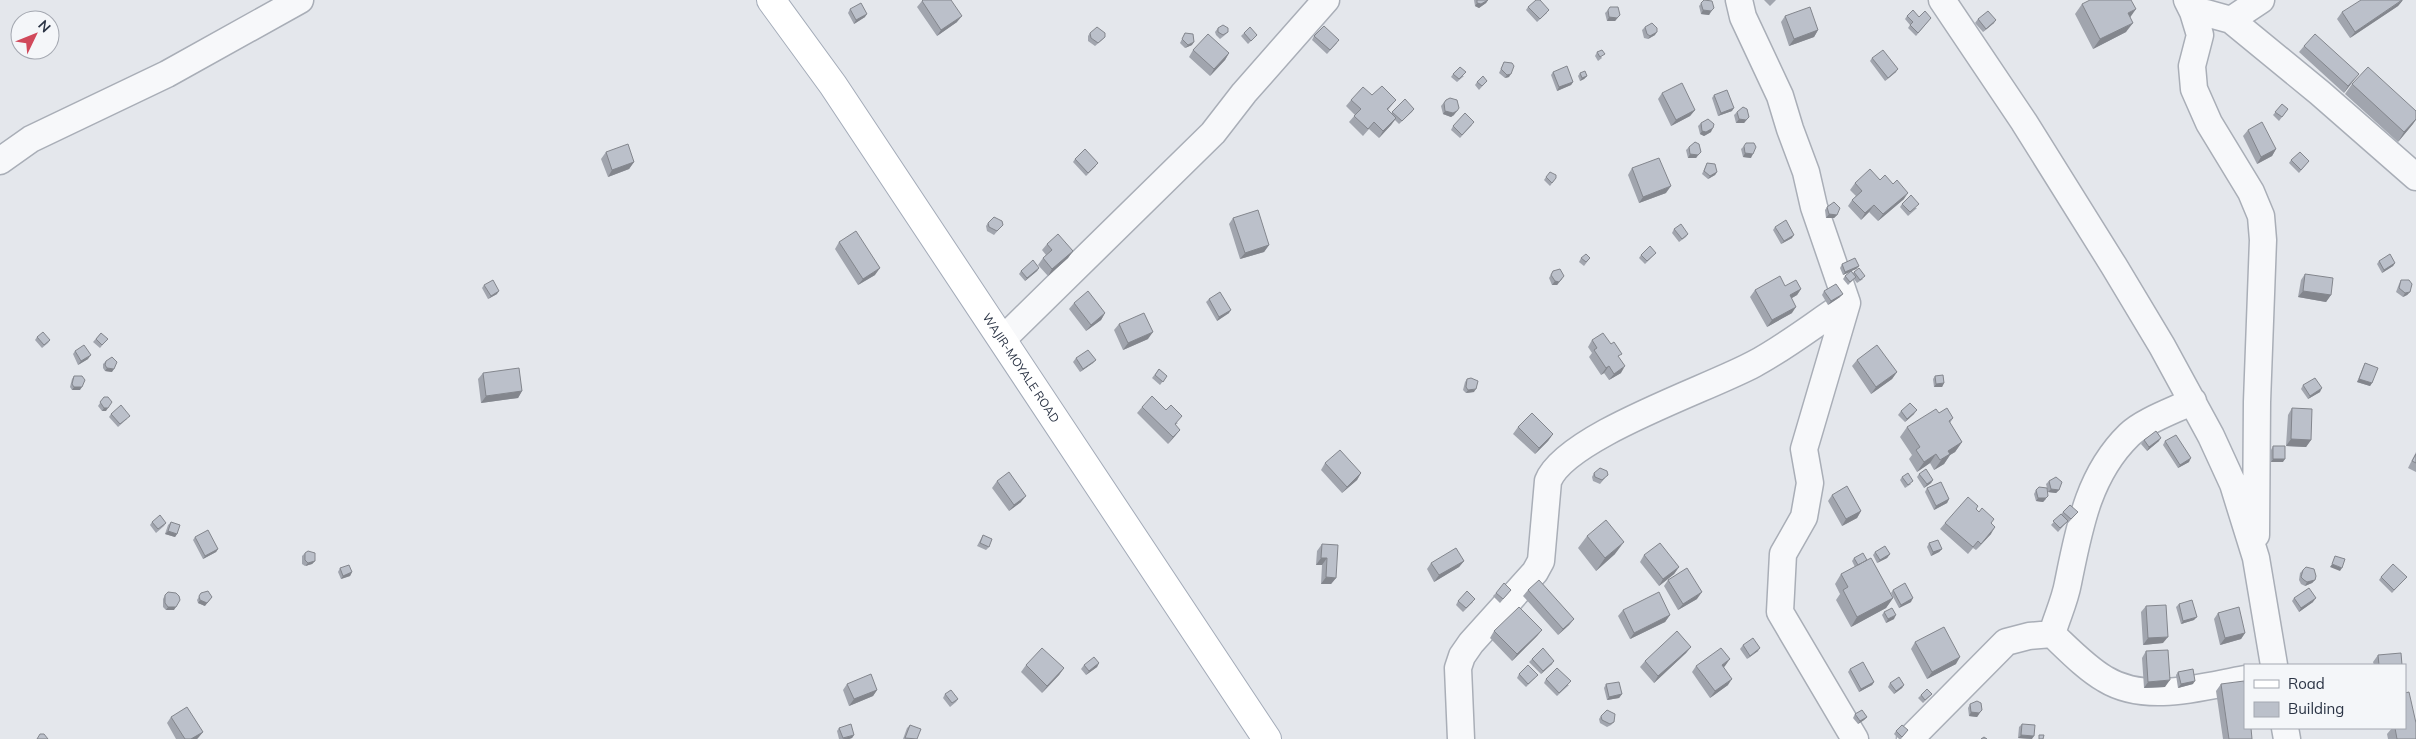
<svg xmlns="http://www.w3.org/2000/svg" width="2416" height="739" font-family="Mulish,sans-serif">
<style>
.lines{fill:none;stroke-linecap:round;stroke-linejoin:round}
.minor-casing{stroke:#a9aeb7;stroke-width:29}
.major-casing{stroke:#a3abb8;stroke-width:30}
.minor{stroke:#f7f8fa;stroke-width:26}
.major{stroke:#fff;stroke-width:28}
.wall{fill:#a1a5ae}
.shaded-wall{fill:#83868d}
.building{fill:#bbc0ca;stroke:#83868d}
.labels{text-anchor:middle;stroke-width:5;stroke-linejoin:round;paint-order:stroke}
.street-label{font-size:12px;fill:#2b3445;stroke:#f4f6f9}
</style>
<rect width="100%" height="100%" fill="#e4e7ec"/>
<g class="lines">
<g class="minor-casing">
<path id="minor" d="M1739,0L1743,17L1780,96L1790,129L1806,172L1814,207L1847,303L1804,449L1810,483L1804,517L1783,554L1780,612L1855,739
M1942,0L2024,122L2114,266L2162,346L2211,436L2233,484L2256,558L2274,665
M2187,0L2193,12L2206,13L2231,20L2320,93L2416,177
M2193,12L2200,35L2192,66L2194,89L2209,123L2251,192L2261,216L2263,240L2257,402L2256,535
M2231,20L2261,0
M0,161L31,139L167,74L300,0
M1003,339L1213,133L1244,93L1326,0
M2052,634C2068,649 2086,668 2105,679C2146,704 2201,687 2245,679
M2285,728L2287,739
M1461,739L1458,668L1462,656L1471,643L1535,572L1541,561L1548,481C1566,436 1708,389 1754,364C1786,347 1816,323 1847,303
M1910,739L2006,642L2029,636L2052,634C2057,617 2065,600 2068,583C2079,529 2088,475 2129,435C2143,421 2175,410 2193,401"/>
</g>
<g class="major-casing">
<g id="major">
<path id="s1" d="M771,0L833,85L1267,739"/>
</g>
</g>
<use href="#minor" class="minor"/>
<use href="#major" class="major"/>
</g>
<path class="wall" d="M1474,0H1488L1486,3L1479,8L1475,6Z
M1704,0L1714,8L1709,15L1701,14L1699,6Z
M1764,0H1776L1770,6Z
M2403,0L2398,6L2350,38L2337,19L2342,12Z
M922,1L957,22L937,36L917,7Z
M2082,4L2130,17L2126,32L2093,49L2075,14Z
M1528,7L1547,13L1537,22L1526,10Z
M850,9L865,17L854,24L848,13Z
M1608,10L1620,15L1615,21H1607L1605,13Z
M1785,16L1818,30L1814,37L1789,46L1781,22Z
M1907,16L1931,18L1916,36L1908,28L1910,25L1905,19Z
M1978,19L1994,23L1983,32L1975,23Z
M1645,27L1655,35L1648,39L1644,38L1642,30Z
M1218,28L1228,32L1225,35L1220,39L1216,35L1215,32Z
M1090,33L1105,37L1102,40L1095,46L1088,41V36Z
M1185,33L1192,45L1185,48L1180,43Z
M1244,33L1257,35L1248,44L1241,36Z
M1314,36L1337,43L1327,54L1312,40Z
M2304,46L2354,80L2344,93L2299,52Z
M1193,50L1229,53L1225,60L1210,76L1189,57Z
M1597,52L1602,58L1598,61L1595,56Z
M1872,58L1896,72L1885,81L1870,61Z
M1504,62L1509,77L1505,78L1499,73Z
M1553,72L1573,82L1571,85L1557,91L1551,75Z
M1580,73L1587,76L1584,79L1580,81L1578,76Z
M1453,74L1464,76L1457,82L1451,77Z
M1487,81L1479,90L1475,85L1477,82Z
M2352,84L2416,111V120L2398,142L2345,94Z
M1662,93L1695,110L1690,116L1671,126L1658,99Z
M1372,95L1396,100L1388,110L1391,114L1392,112L1414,109L1412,112L1399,124L1395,120L1391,125L1379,138L1369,129L1363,136L1349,122L1355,115L1346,106L1351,100Z
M1714,95L1732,111L1718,116L1712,98Z
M1446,100L1454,115L1451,117L1443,114L1441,106Z
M2282,104L2288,109L2279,121L2273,115Z
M1737,112L1749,117L1744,123H1736L1734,115Z
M1701,123L1711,132L1704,136L1700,134L1698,126Z
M1472,125L1460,138L1451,130L1453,126Z
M2248,130L2276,149L2272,156L2257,164L2243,136Z
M1744,146L1751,158L1743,157L1741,149Z
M1689,147L1701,152L1696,158H1688L1686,150Z
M606,152L634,162L629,169L608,177L601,159Z
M1075,159L1096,166L1086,176L1073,162Z
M2291,160L2309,161L2299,173L2289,163Z
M1707,163L1717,172L1715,175L1708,179L1702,174Z
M1632,168L1666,193L1639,203L1628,175Z
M1546,177L1556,178L1550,186L1544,180Z
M1880,180L1904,199L1878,221L1869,212L1861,220L1848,206L1852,200L1856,196L1850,190L1855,183Z
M1902,204L1917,208L1908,216L1900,207Z
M1827,207L1837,215L1834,218H1826L1825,210Z
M1233,218L1269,245L1264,252L1240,259L1229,224Z
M988,223L1000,228L994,235L987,231L986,226Z
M1775,227L1792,238L1781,244L1773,230Z
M1674,229L1688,234L1686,237L1679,242L1672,233Z
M839,242L875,275L858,285L835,249Z
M1047,244L1073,251L1068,258L1048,276L1038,265L1043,258L1046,255L1042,250Z
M1656,253L1645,264L1639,258L1641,255Z
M1581,258H1590L1584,266L1579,262Z
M2379,261L2395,263L2393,266L2382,273L2377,264Z
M1842,264L1859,266L1856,269L1851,271L1853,273L1854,272L1863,279L1857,283L1854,279L1848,285L1843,279L1845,276L1850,272L1843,275L1840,268Z
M1039,268L1037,271L1025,281L1019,274L1021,271Z
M1553,271L1562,279L1557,285H1552L1549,278Z
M2305,274L2331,295L2326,302L2298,297L2301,280Z
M2401,280L2410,292L2407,295L2403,297L2396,292L2399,284Z
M484,285L497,294L488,299L482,288Z
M1785,286L1801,289L1797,295L1792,298V313L1767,327L1750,297L1755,290Z
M1824,291L1840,297L1828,305L1822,295Z
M1209,299L1229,313L1217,321L1206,302Z
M1074,303L1105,313L1101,320L1086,331L1069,309Z
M1119,324L1148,339L1123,350L1114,330Z
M101,333L105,342L100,348L93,342Z
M37,337L50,340L48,343L42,348L35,340Z
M1592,340L1621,373L1609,380L1604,373L1601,375L1589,357L1592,353L1588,347Z
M75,351L88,359L78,365L73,354Z
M1076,358L1093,363L1080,372L1073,362Z
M1857,360L1897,372L1892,379L1871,394L1852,366Z
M106,361L112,372L105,371L103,368V364Z
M2365,363L2372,383L2370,386L2357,382L2363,367Z
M1159,369L1167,376L1160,385L1152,378Z
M483,373L522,391L518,398L481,403L478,379Z
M74,376L80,390H72L70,387L72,379Z
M1935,376L1944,383L1942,387H1934L1933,379Z
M1467,379L1474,392L1466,393L1463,390L1465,382Z
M2303,385L2320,392L2308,399L2301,389Z
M104,397L106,411H102L98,406Z
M1142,407L1178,423L1175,425L1180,430L1175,436L1168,444L1137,413Z
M2292,408L2311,440L2306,447L2286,446L2288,415Z
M1901,411L1914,414L1905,422L1898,415Z
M1939,413L1953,418L1950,423L1962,442L1955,452L1950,455L1944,464L1934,470L1930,463L1917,472L1909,459L1912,455L1900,437L1907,427Z
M111,414L127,419L118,427L109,417Z
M1518,427L1553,434L1548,441L1535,454L1513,434Z
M2144,440L2159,441L2147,451L2141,444Z
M2165,441L2189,462L2178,468L2163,445Z
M2273,446L2283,462H2271V450Z
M2416,452V472L2408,468Z
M1325,463L1361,473L1357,480L1342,493L1321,470Z
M1594,473L1605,478L1600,484L1593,481L1592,477Z
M1919,474L1933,480L1931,483L1924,488L1917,477Z
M1902,477L1911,484L1905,488L1900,480Z
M997,481L1021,502L1009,511L992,488Z
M2049,481L2059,490L2056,493L2048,492L2046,484Z
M1927,488L1949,499L1947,503L1934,510L1925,492Z
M2036,490L2046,499L2043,502L2036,501L2034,494Z
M1832,495L1861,511L1857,518L1842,526L1828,501Z
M1976,509L1991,524V534L1976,550L1973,548L1968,554L1940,529L1945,523Z
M2063,512H2078L2068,523L2067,522L2058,532L2051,525Z
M152,522L166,523L164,526L156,533L150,525Z
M171,522L177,534L175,537L165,534L168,525Z
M983,535L989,547L986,550L977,546Z
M1587,536L1615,554L1596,571L1578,548Z
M195,537L218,549L216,552L203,559L193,540Z
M1929,543L1942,549L1939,552L1931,556L1927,547Z
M1322,544L1336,578L1331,584H1321L1322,565H1316L1317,551Z
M1875,552L1890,554L1887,558L1877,563L1873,555Z
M305,553L315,561L312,564L305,566L302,564V556Z
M1644,555L1679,567L1674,574L1659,586L1640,562Z
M1854,558L1867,560L1893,598L1886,608L1851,627L1836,600L1840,594L1835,584L1841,574L1855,567L1852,561Z
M1464,561L1459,567L1434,582L1427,569L1431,563Z
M340,568L352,572L350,576L341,579L338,572Z
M2303,570L2315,580L2312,583L2305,586L2301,584L2299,580L2300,573Z
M2381,577H2407L2392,593L2379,580Z
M1668,580L1697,599L1678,610L1664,586Z
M1511,590L1500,603L1493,596L1496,593Z
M1528,590L1574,619L1569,625L1558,635L1523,596Z
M1893,590L1911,602L1899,608L1891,593Z
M201,593L205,606L198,603L197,600Z
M165,595L174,610H166L163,607V599Z
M2294,598L2313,602L2299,612L2292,601Z
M1458,601L1473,602L1463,612L1456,605Z
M2179,604L2194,620L2181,624L2176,607Z
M2146,606L2163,643L2143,645L2141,612Z
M1623,610L1670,615L1665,622L1630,639L1618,616Z
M1884,612L1894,619L1886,623L1882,615Z
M2218,613L2245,633L2241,639L2220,645L2214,619Z
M1542,630L1537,636L1512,661L1490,638L1494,631Z
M1915,642L1956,664L1927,679L1911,649Z
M1743,645L1758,651L1747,659L1740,649Z
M1691,647L1686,653L1654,683L1640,667L1645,661Z
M2146,651L2165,687L2144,688L2142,658Z
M2378,655L2402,665H2374L2373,662Z
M1532,659L1552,664L1541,674L1529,662Z
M1099,663L1097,667L1086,675L1081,669L1084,665Z
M1026,665L1064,668L1059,675L1042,693L1021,672Z
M1696,666H1725L1724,667L1728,685L1710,698L1692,672Z
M1850,669L1874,682L1872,685L1859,692L1848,672Z
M2178,672L2193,684L2178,688L2176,675Z
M1519,674L1535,678L1526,687L1517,678Z
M1546,679L1569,685L1557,696L1544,683Z
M1890,683L1904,685L1902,688L1894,694L1888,687Z
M847,684L877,690L873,696L849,706L843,690Z
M1606,684L1622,694L1619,698L1607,700L1604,688Z
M2221,684L2252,739H2223L2216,691Z
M945,694L958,699L956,702L950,707L943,698Z
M1932,694L1923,703L1918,698L1921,695Z
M1970,704L1979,714L1977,717L1969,716L1968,708Z
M1855,714L1867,717L1864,720L1858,724L1853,718Z
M1601,716L1614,722L1611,725L1607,727L1600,723L1599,719Z
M171,717L203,732L197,739H176L167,723Z
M2022,724L2032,739L2018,738L2019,727Z
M910,725L917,739H903L907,728Z
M839,728L854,735L852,738L849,739H839L837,731Z
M2392,728H2405L2416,739H2388L2387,734Z
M1908,730L1901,739H1899L1894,734L1896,731Z"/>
<path class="shaded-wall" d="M1488,0L1486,3L1479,8L1475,6L1477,3Z
M2403,0L2398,6L2350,38L2355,32Z
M2136,9L2129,19L2128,13Z
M1703,10L1711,11L1709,15L1701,14Z
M867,14L865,17L854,24L856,20Z
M1620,15L1615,21H1607L1609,17Z
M962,16L957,22L937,36L941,30Z
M1996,20L1994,23L1983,32L1986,29Z
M2133,23L2126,32L2093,49L2100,39Z
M1818,30L1814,37L1789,46L1794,39Z
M1657,32L1655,35L1648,39L1650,36Z
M1194,42L1192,45L1185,48L1188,45Z
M1229,53L1225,60L1210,76L1214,69Z
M1898,69L1896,72L1885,81L1888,78Z
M1511,74L1509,77L1505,78L1507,75Z
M2359,74L2354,80L2344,93L2348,86Z
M1587,76L1584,79L1580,81L1582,78Z
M1573,82L1571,85L1557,91L1559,87Z
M1734,108L1732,111L1718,116L1721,113Z
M1695,110L1690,116L1671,126L1676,120Z
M1445,111H1457L1454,115L1451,117L1443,114Z
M1749,117L1744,123H1736L1739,119Z
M1396,118L1391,125L1379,138L1383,131Z
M2416,119L2413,124L2398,142L2404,132Z
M1713,128L1711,132L1704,136L1700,134L1702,131Z
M2276,149L2272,156L2257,164L2261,157Z
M1745,153L1753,154L1751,158L1743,157Z
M1690,154L1698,155L1696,158H1688Z
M634,162L629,169L608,177L612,170Z
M1717,172L1715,175L1708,179L1710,176Z
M1671,186L1666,193L1639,203L1643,197Z
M1908,193L1904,199L1878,221L1883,214Z
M1874,205L1869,212L1861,220L1865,213Z
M1829,214L1837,215L1834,218H1826Z
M1794,235L1792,238L1781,244L1784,241Z
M1269,245L1264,252L1240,259L1245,253Z
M1073,251L1068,258L1048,276L1052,269Z
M2395,263L2393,266L2382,273L2384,270Z
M1859,266L1856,269L1843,275L1845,272Z
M880,268L875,275L858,285L863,279Z
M1039,268L1037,271L1025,281L1027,278Z
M1564,276L1557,285H1552L1555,281Z
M1801,289L1797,295L1785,302L1790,295Z
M499,291L497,294L488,299L491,296Z
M2303,291L2331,295L2326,302L2298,297Z
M2410,292L2407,295L2403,297L2405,293Z
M1843,294L1840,297L1828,305L1831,301Z
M1796,307L1792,313L1767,327L1772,320Z
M1231,310L1229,313L1217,321L1219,317Z
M1105,313L1101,320L1086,331L1091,325Z
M1153,332L1148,339L1123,350L1128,343Z
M91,355L88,359L78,365L81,361Z
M1096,360L1093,363L1080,372L1083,369Z
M1609,366L1604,373L1601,375L1606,368Z
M1625,366L1621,373L1609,380L1614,374Z
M107,368L114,369L112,372L105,371Z
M1897,372L1892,379L1871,394L1876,387Z
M2359,379L2372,383L2370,386L2357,382Z
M1944,383L1942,387H1934L1936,384Z
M74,387H82L80,390H72Z
M2322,388L2320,392L2308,399L2310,396Z
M1476,389L1474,392L1466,393L1468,390Z
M522,391L518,398L481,403L486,396Z
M104,408H108L106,411H102Z
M1917,410L1914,414L1905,422L1907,419Z
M1180,430L1175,436L1168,444L1173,437Z
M1553,434L1548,441L1535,454L1539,448Z
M2161,438L2159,441L2147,451L2149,447Z
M2291,439L2311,440L2306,447L2286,446Z
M1962,442L1955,452L1950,455L1944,464L1934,470L1948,451Z
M1936,454L1930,463L1917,472L1924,462Z
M2191,458L2189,462L2178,468L2180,465Z
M2273,459H2285L2283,462H2271Z
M1361,473L1357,480L1342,493L1347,487Z
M1933,480L1931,483L1924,488L1927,484Z
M2051,489L2059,490L2056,493L2048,492Z
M1026,496L1021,502L1009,511L1014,505Z
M2048,496L2043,502L2036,501L2038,498Z
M1949,499L1947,503L1934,510L1936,506Z
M1861,511L1857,518L1842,526L1846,519Z
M1995,527L1991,534L1976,550L1981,544Z
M168,531L177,534L175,537L165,534Z
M1624,542L1615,554L1596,571L1605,558Z
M218,549L216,552L203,559L205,556Z
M1942,549L1939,552L1931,556L1933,552Z
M1890,554L1887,558L1877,563L1880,560Z
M1321,558H1327L1322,565H1316Z
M315,561L312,564L305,566L308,563Z
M1464,561L1459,567L1434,582L1439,575Z
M2332,564L2342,568L2340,571L2330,567Z
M1679,567L1674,574L1659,586L1663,579Z
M352,572L350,576L341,579L343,576Z
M1326,577L1336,578L1331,584H1321Z
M2315,580L2312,583L2305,586L2307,582Z
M1702,592L1697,599L1678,610L1683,604Z
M212,597L205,606L198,603L200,600Z
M1893,598L1886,608L1851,627L1857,617Z
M1913,598L1911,602L1899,608L1901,605Z
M2316,598L2313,602L2299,612L2301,608Z
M168,607H176L174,610H166Z
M1670,615L1665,622L1630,639L1634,633Z
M1896,615L1894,619L1886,623L1888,619Z
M2197,617L2194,620L2181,624L2183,621Z
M1574,619L1569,625L1558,635L1563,629Z
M1542,630L1537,636L1512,661L1517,654Z
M2245,633L2241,639L2220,645L2225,638Z
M2168,637L2163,643L2143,645L2148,638Z
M1691,647L1686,653L1654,683L1658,676Z
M1760,648L1758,651L1747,659L1750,656Z
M1960,657L1956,664L1927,679L1932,672Z
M1730,659L1725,666L1718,671L1722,665Z
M1554,661L1552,664L1541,674L1543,671Z
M1099,663L1097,667L1086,675L1089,671Z
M1064,668L1059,675L1042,693L1047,686Z
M1732,679L1728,685L1710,698L1715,691Z
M2170,680L2165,687L2144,688L2148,682Z
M2195,681L2193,684L2178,688L2181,684Z
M1874,682L1872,685L1859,692L1861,689Z
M1904,685L1902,688L1894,694L1896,691Z
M877,690L873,696L849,706L854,699Z
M1622,694L1619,698L1607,700L1609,697Z
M1982,710L1977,717L1969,716L1971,712Z
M1867,717L1864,720L1858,724L1860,721Z
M203,732L198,738L197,739H191Z
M854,735L852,738L849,739H842Z
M2021,735L2034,736L2032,739L2018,738Z"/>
<path class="building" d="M923,0H951L962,16L941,30L922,1Z
M1477,0H1488L1481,4L1477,3Z
M1536,0H1540L1549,10L1540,19L1528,7Z
M1704,0L1712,1L1714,8L1711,11L1703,10L1701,3Z
M2090,0H2131L2136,9L2128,13L2133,23L2100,39L2082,4Z
M2361,0H2402L2355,32L2342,12Z
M861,3L867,14L856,20L850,9Z
M1610,7H1618L1620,15L1617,18L1609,17L1608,10Z
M1810,7L1818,30L1794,39L1785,16Z
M1913,10L1919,17L1925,11L1931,18L1918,33L1910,25L1913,22L1907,16Z
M1988,11L1996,20L1986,29L1978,19Z
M1652,23L1657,28V32L1650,36L1647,34L1645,27Z
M1223,25L1228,28V32L1223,35L1218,32V28Z
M1324,26L1339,40L1330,50L1314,36Z
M1097,27L1105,33V37L1098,43L1091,38L1090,33Z
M1250,27L1257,35L1251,41L1244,33Z
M1185,33L1193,34L1194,42L1188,45L1182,39Z
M1208,34L1229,53L1214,69L1193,50Z
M2315,34L2359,74L2348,86L2304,46Z
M1602,50L1605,54L1600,57L1597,52Z
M1883,50L1898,69L1888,78L1872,58Z
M1504,62L1512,63L1514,66L1511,74L1507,75L1501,69Z
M1567,66L1573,82L1559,87L1553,72Z
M1460,67L1466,72L1459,79L1453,74Z
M2368,67L2416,111V119L2404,132L2352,84Z
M1585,71L1587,76L1582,78L1580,73Z
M1483,76L1487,81L1482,86L1477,82Z
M1682,83L1695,110L1676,120L1662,93Z
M1382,86L1396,100L1387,109L1396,118L1383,131L1374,122L1368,129L1354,116L1361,109L1351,100L1363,87L1372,95Z
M1727,90L1734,108L1721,113L1714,95Z
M1450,98L1457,100L1459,108L1457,111L1453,113L1445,111L1444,103L1446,100Z
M1405,99L1414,109L1402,121L1392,112Z
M2282,104L2288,109L2282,117L2275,112Z
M1743,107L1747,109L1749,117L1746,120L1739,119L1737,112Z
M1465,113L1474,122L1462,135L1453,126Z
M1708,119L1714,124L1713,128L1706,132L1702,131L1701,123Z
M2262,122L2276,149L2261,157L2248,130Z
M1695,142L1699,144L1701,152L1698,155L1690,154L1689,147Z
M1746,143H1754L1756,147L1753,154L1745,153L1744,146Z
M628,144L634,162L612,170L606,152Z
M1085,149L1098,163L1088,173L1075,159Z
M2300,152L2309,161L2301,170L2291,160Z
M1659,158L1671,186L1643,197L1632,168Z
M1707,163L1715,164L1717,172L1710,176L1704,171Z
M1870,169L1880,180L1885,175L1893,184L1897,180L1908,193L1883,214L1874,205L1865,213L1852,200L1862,191L1855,183Z
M1550,172L1556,175V178L1552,183L1546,177Z
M1911,195L1919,204L1910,212L1902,204Z
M1834,202L1840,208L1837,215L1829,214L1827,207Z
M1258,210L1269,245L1245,253L1233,218Z
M994,217L1002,221L1003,225L997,231L989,227L988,223Z
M1786,220L1794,235L1784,241L1775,227Z
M1681,224L1688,234L1682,239L1674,229Z
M856,231L880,268L863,279L839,242Z
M1058,234L1073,251L1052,269L1043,258L1052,250L1047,244Z
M1650,246L1656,253L1647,261L1641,255Z
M1586,254L1590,258L1586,262L1581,258Z
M2390,254L2395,263L2384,270L2379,261Z
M1855,258L1859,266L1845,272L1842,264Z
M1033,260L1039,268L1027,278L1021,271Z
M1859,268L1865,276L1860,280L1854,272Z
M1560,269L1564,276L1559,282L1555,281L1551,275L1553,271Z
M1851,271L1856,277L1850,282L1845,276Z
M2305,274L2333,278L2331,295L2303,291Z
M1780,276L1785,286L1796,280L1801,289L1790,295L1796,307L1772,320L1755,290Z
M493,280L499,291L491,296L484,285Z
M2401,280H2409L2412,284L2410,292L2405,293L2399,288Z
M1836,284L1843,294L1831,301L1824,291Z
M1088,291L1105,313L1091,325L1074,303Z
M1220,292L1231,310L1219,317L1209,299Z
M1144,313L1153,332L1128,343L1119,324Z
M43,332L50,340L44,345L37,337Z
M101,333L108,339L102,345L96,339Z
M1603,333L1611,344L1614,342L1622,354L1618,356L1625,366L1614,374L1609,366L1606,368L1594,350L1597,348L1592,340Z
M84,345L91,355L81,361L75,351Z
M1877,345L1897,372L1876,387L1857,360Z
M1088,350L1096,360L1083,369L1076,358Z
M112,357L117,362L114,369L107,368L105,365L106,361Z
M2365,363L2378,368L2372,383L2359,379Z
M519,368L522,391L486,396L483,373Z
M1159,369L1167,376L1163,382L1155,375Z
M1943,375L1944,383L1936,384L1935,376Z
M74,376H82L85,380L82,387H74L72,384Z
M1471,378L1478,381L1476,389L1468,390L1466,387L1467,379Z
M2315,378L2322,388L2310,396L2303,385Z
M1152,396L1166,410L1171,405L1182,416L1175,424L1180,430L1173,437L1142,407Z
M104,397H108L112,402L108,408H104L100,402Z
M1910,403L1917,410L1907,419L1901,411Z
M121,405L130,416L120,424L111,414Z
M1947,408L1953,418L1949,421L1962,442L1948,451L1950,454L1940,460L1936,454L1924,462L1916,450L1920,447L1907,427L1936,409L1939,413Z
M2292,408L2312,409L2311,440L2291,439Z
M1532,413L1553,434L1539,448L1518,427Z
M2156,431L2161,438L2149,447L2144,440Z
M2176,435L2191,458L2180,465L2165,441Z
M2273,446H2285V459H2273Z
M1340,450L1361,473L1347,487L1325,463Z
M2416,454V463L2412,461Z
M1600,468L1607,471L1608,475L1602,480L1595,477L1594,473Z
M1926,469L1933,480L1927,484L1919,474Z
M1009,472L1026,496L1014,505L997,481Z
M1908,473L1913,481L1908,485L1902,477Z
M2056,477L2062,482L2059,490L2051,489L2049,481Z
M1941,482L1949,499L1936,506L1927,488Z
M1847,486L1861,511L1846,519L1832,495Z
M2039,487L2047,488L2048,496L2046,498H2038L2036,490Z
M1968,497L1978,506L1976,509L1979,512L1982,508L1994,519L1991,523L1995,527L1981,544L1978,541L1973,547L1945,523Z
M2070,505L2078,512L2071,519L2063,512Z
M2061,514L2068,521L2060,528L2053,521Z
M160,515L166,523L158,529L152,522Z
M1606,520L1624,542L1605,558L1587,536Z
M171,522L180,525L177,534L168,531Z
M208,530L218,549L205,556L195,537Z
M983,535L992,539L989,547L980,543Z
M1938,540L1942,549L1933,552L1929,543Z
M1660,543L1679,567L1663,579L1644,555Z
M1322,544L1338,545L1336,578L1326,577L1327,558H1321Z
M1885,546L1890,554L1880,560L1875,552Z
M1456,548L1464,561L1439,575L1431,563Z
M308,551L315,553V561L308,563L305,560V553Z
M1863,553L1867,560L1858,565L1854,558Z
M2335,556L2345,559L2342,568L2332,564Z
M1871,558L1893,598L1857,617L1843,590L1848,587L1841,574Z
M2393,564L2407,577L2394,590L2381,577Z
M349,565L352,572L343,576L340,568Z
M2306,567L2314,569L2316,576L2315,580L2307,582L2304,580L2301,577L2303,570Z
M1687,568L1702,592L1683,604L1668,580Z
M1539,580L1574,619L1563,629L1528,590Z
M1504,583L1511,590L1503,599L1496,593Z
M1905,583L1913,598L1901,605L1893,590Z
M2309,588L2316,598L2301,608L2294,598Z
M208,591L212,597L207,603L200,600L199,596L201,593Z
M1467,591L1475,599L1466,608L1458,601Z
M168,592L176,593L179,596L180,600L176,607H168L165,603V595Z
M1659,592L1670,615L1634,633L1623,610Z
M2192,600L2197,617L2183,621L2179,604Z
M2166,605L2168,637L2148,638L2146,606Z
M1519,607L1542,630L1517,654L1494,631Z
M2239,607L2245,633L2225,638L2218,613Z
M1892,608L1896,615L1888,619L1884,612Z
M1944,627L1960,657L1932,672L1915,642Z
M1677,631L1691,647L1658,676L1645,661Z
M1753,638L1760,648L1750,656L1743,645Z
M1042,648L1064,668L1047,686L1026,665Z
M1543,648L1554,661L1543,671L1532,659Z
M1721,648L1730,659L1722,665L1732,679L1715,691L1696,666Z
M2168,650L2170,680L2148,682L2146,651Z
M2401,653L2402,665H2379L2378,655Z
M1094,657L1099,663L1089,671L1084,665Z
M1863,662L1874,682L1861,689L1850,669Z
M1528,665L1538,675L1528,684L1519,674Z
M1557,668L1571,681L1559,693L1546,679Z
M2193,669L2195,681L2181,684L2178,672Z
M871,674L877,690L854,699L847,684Z
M1899,677L1904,685L1896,691L1890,683Z
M2244,681L2245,688V728H2251L2252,739H2229L2221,684Z
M1619,682L1622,694L1609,697L1606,684Z
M1927,689L1932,694L1925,700L1921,695Z
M951,690L958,699L952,703L945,694Z
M2409,692L2416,723V739H2397L2395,728H2405V693Z
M1977,701L1981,703L1982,710L1979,713L1971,712L1970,704Z
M187,707L203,732L191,739H185L171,717Z
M1607,710L1615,714L1614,722L1610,724L1602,720L1601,716Z
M1862,710L1867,717L1860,721L1855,714Z
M851,724L854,735L843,738L839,728Z
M2022,724L2035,725L2034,736L2021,735Z
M910,725L921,729L917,739L905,738Z
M1902,725L1908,730L1902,737L1896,731Z
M40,734H44L48,739H37Z
M2039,735H2044L2043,739H2039Z
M1984,737L1987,739H1981Z"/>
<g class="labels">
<g class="street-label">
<text dy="4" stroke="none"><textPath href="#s1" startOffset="445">WAJIR-MOYALE ROAD</textPath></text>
</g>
</g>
<rect x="2244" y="664" width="162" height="65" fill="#f4f6f9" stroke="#a4a8b1"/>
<rect x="2254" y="680" width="25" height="8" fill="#ffffff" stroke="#a4a8b1"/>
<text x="2288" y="689" font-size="15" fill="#2b3445">Road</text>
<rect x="2254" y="702" width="25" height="15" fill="#bbc0ca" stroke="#a4a8b1"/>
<text x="2288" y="714" font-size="15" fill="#2b3445">Building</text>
<g transform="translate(35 35) rotate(47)"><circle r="24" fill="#f4f6f9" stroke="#a4a8b1"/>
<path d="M0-4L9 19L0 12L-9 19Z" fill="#d1495b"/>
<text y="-8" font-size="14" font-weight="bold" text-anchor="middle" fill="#2b3445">N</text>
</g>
</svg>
